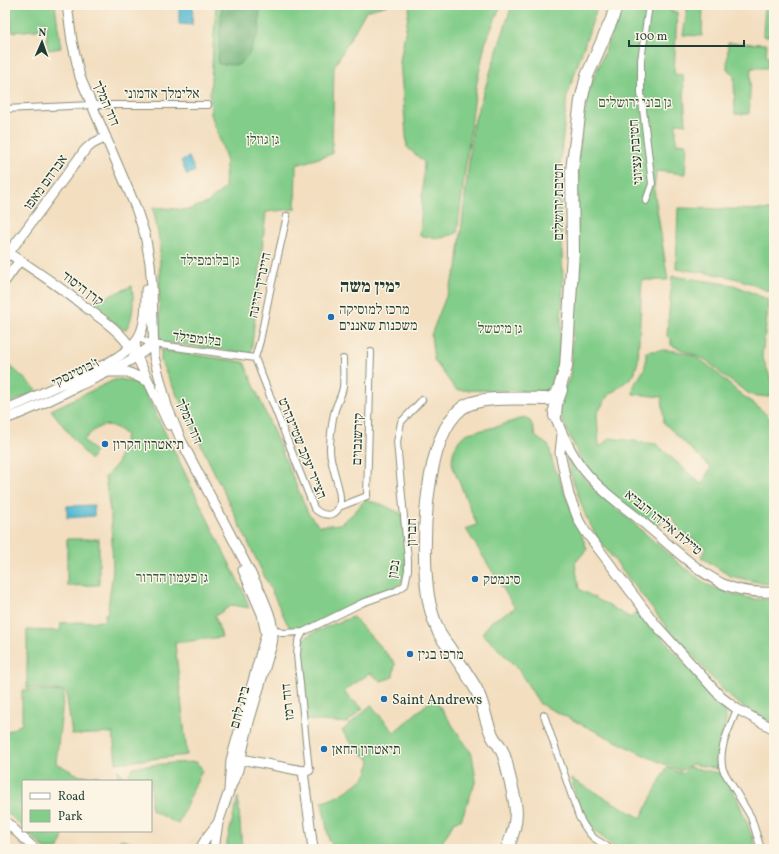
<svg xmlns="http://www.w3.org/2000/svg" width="779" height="854" font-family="Vollkorn,'Frank Ruhl Libre',serif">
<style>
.green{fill:#83cd8a;stroke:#51855f}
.forest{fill:#6ab076;stroke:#447655}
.water{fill:#53bad1;stroke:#397c82}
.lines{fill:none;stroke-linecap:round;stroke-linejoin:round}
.street-casing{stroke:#898e7a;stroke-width:8}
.secondary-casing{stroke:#898e7a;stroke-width:11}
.highway-casing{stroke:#898e7a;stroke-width:14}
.street{stroke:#fff;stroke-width:6}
.secondary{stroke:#fff;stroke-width:9}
.highway{stroke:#fff;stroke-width:12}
.poi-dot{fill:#1f6fb2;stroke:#fcf5e5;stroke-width:1.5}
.labels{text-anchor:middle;stroke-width:3;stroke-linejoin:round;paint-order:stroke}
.street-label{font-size:14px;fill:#1f3d34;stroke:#fcf5e5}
.park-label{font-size:14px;fill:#335a45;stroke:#fcf5e5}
.poi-label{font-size:14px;fill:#1f3d34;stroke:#fcf5e5;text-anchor:start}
.district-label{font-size:18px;font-weight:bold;fill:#1f3d34;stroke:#fcf5e5}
</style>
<rect width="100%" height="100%" fill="#fcf5e5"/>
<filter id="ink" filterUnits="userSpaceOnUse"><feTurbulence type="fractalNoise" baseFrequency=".025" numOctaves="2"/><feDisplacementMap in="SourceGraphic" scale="8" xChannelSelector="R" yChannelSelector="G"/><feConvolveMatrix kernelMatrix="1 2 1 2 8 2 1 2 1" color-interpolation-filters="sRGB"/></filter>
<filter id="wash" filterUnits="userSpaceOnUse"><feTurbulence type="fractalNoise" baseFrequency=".012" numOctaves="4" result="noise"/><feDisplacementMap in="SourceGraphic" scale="16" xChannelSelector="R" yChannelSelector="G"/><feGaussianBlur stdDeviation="0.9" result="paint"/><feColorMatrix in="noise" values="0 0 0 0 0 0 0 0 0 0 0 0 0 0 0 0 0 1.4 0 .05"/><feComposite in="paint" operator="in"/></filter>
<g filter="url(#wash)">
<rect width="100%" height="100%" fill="#f3dec0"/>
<path class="green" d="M10,5H55L61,48L48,50L46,29L12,32Z
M216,5H388L366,11L334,67L332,154L296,165L295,209L266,212L251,354L162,342L159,335L160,244L153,207L187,210L207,203L225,188L226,158L211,114L210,94Z
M410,5H501L485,44L476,87L457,233L442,238L420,236L424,162L407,147L400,61Z
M512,5H598L567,96L559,175L563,282L559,373L546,391L456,390L434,360L431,335L457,268L473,125Z
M621,5H672L671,12H677L674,74L683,75L686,124L676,123V143L687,144L685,174L656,171L654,189L668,280H642L638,361L634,375L607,397L597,414L599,447L610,438L656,444L701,484L706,479L705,477L711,468L664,423L662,397L633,394C634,380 637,383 643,371C646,366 646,359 646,352C666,348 688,350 705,363C716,371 726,382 737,391C749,401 763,409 772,421L774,420V497L773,498L774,502V582L767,584L730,576L701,557L706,548L680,531L670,514L655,529L602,486L583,465L553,400L561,395L570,377L577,269L578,158L588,92L619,17Z
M688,5H703L702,36L683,35Z
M765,5H774V30H770L769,36H763Z
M728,43L767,44L766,56H769L768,68H751L749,114H735L734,75L727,69Z
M678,208L774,210V290C766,293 756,285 747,282C724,274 701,272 676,269Z
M672,276L734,285L767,299L768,309L762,356L774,387V391L768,397L751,395L725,377L706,360L671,345V340L667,336Z
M132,286C134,298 134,319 126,329L124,330L91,304Z
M161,350L244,362L308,513L319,526L340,524L353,514L365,500L381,504L402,514C404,537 409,561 402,583L389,590L375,593L301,632H293L287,623L161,362Z
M5,361L38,391L10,403L5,397Z
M121,379L137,384L145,392L244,593L249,608L232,605L215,616L222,637L175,643L187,755L116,763L113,733L72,735L66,691L27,688V630L60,631L61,623L105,621V614H107L108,608L113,571L111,518L105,477L117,464L126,435C108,419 99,424 84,440L95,452L90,460L51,410L114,380Z
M525,417L531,422L536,437L549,446L552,461L587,549L575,563L579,589L631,618L638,610L724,708C733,725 709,747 719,769L692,764L681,771L648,757L540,704L518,669L482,633L492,621L515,608L466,529L477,525L453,467C450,456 456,440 466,434C472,431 481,431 487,429C500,426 513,421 525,417Z
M567,459L592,487L682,566L708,585L731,594L755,599L774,600V724C757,715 738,706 725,692C706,673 691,651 671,633L599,540L586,517L573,481Z
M67,539H99V585L67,586Z
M353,617L395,663L393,677L381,681L370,673L344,691L352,700L363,708L347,723L307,720C306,706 297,646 305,638C313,631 342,621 353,617Z
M22,690L64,692L56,763L80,776H98L104,781H23V828L5,810V733L22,724Z
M434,698L472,754L476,780L461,820L455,821L438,849H335L329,840L322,802C334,800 358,785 366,775C369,772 369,764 370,760L355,748L342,731L371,705L394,732Z
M196,762L200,766L202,770L178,824L151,810V781H133L128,775L133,767L172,763Z
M667,767L682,774L689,767L724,774L737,798L757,849H615C609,841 599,836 592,828C580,815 576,795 571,779L641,818Z
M118,770L129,781H116L117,780Z
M238,797L242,849H227V842Z
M26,831H64L59,849H45Z
M122,839L143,849H108Z"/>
<path class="forest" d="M222,5H260L259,32L248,56L238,65L218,64Z"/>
<path class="water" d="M179,5H193L192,25L179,24Z
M189,157L195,171L187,175L181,161Z
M94,505V516L67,518V506Z"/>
</g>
<g filter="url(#ink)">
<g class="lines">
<g class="street-casing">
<path id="street" d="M5,109L92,105H208
M646,201L652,184L641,93V60L649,5
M139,336L143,340L153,344L255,358
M255,358L314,508C320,515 334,519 339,507C344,493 330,467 330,450C330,440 332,419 335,410C337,403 342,395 343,387C344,378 343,368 343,359
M255,358L260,341L270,291L287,216
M339,507L367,496L371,352
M273,628L282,633L303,632L362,603L396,591L405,585L408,570V560L397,442L401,422L422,400
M303,632L298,642L297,655L309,770
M737,709C730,728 717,749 723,770L751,817L761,849
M544,715L579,817C583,824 587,832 594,838C599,842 605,844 610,849"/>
</g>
<g class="secondary-casing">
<path id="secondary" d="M67,5L72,41L80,77L136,208L145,235L150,263L152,287L154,357L167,406L181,440L260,591C267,608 276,625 272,644L249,722L238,770L229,791L218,823L214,849
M5,251C34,269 61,288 88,309C105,321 122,333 133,351
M5,258L85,150L92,144L106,137
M5,281L20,260
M135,342L137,357L169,425
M111,372H128L147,381
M5,409C24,403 41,393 59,385C83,374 123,361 138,338C146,326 146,305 146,290
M553,411C561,432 570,453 584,470C599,489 620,504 639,519C664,540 691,567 721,583C737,591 756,593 774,592
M5,419C30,411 54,398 78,386C104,374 131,363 153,344
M562,434L560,453L569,495L579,521L585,531L656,625L721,697L737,709L774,729
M236,756L241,759L303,771L309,770
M303,771L313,849
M229,790L231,760L266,634L262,614L243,570
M5,821L35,849
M200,849L207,837L217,824"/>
</g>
<g class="highway-casing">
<path id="highway" d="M555,416L556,404L561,390
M507,849C520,819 517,806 509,776C507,766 505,755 500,747C498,743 495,741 493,737C485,722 484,704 476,689C468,674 457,660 448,646C444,641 440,636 438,630C433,619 430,608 428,596C421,550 423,438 462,408C480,395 526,399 548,399L554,396L558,393L566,367L573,252L572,170L581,101L587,76L612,19L616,5"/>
</g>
<use href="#street" class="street"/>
<use href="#secondary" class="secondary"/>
<use href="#highway" class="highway"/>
</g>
</g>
<g class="poi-dot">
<circle cx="331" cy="317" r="4"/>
<circle cx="105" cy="444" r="4"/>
<circle cx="475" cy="579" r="4"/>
<circle cx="410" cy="654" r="4"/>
<circle cx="384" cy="699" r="4"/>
<circle cx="324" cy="749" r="4"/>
</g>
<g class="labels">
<g class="street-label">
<text x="162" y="98">אלימלך אדמוני</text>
<text transform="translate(107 103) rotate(67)" y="5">דוד המלך</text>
<text transform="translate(635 152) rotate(-94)" y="5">חטיבת עציוני</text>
<text transform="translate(45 182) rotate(-54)" y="5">אברהם מאפו</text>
<text transform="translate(558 202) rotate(-90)" y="5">חטיבת ירושלים</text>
<text transform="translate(259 285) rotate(-78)" y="5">היינריך היינה</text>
<text transform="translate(83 288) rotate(37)" y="5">קרן היסוד</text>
<text transform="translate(197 338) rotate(7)" y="5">בלומפילד</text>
<text transform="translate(75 372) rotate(-26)" y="5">ז'בוטינסקי</text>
<text transform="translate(190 421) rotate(67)" y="5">דוד המלך</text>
<text transform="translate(357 439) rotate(-88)" y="5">קירשנבוים</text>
<text transform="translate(303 448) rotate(68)" y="5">הצייר יעקב שטיינהרט</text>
<text transform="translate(664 522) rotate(39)" y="5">טיילת אליהו הנביא</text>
<text transform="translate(411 532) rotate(-89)" y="5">חברון</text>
<text transform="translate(393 569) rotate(-81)" y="5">נכון</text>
<text transform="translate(287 702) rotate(-96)" y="5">דוד רמז</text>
<text transform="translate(239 707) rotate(-75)" y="5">בית לחם</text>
</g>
<g class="park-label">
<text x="635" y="107">גן בוני ירושלים</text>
<text x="263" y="144">גן גוזלן</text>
<text x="210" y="265">גן בלומפילד</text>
<text x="500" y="333">גן מיטשל</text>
<text x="172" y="582">גן פעמון הדרור</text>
</g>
<g class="poi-label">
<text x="339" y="314">מרכז למוסיקה<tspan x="339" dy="16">משכנות שאננים</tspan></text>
<text x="113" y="449">תיאטרון הקרון</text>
<text x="483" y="584">סינמטק</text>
<text x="418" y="659">מרכז בגין</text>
<text x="392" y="704">Saint Andrews</text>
<text x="332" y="754">תיאטרון החאן</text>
</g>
<g class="district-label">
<text x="370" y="292">ימין משה</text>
</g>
</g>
<rect width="779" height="854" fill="none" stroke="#fcf5e5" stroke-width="20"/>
<rect x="22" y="780" width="130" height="52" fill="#fcf5e5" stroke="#a4ab9e"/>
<rect x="30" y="793" width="20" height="6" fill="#ffffff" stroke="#a4ab9e"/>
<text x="58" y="800" font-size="12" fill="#1f3d34">Road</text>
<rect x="30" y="810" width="20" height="12" fill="#83cd8a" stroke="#a4ab9e"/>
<text x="58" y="820" font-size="12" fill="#1f3d34">Park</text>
<g transform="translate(42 42) rotate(2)" stroke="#fcf5e5" stroke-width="3" paint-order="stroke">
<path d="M0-3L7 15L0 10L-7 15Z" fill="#1f3d34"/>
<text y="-6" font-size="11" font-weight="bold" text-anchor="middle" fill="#1f3d34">N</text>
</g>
<path d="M629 40v6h115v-6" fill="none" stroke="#1f3d34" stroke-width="2"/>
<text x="635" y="40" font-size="12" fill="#1f3d34" stroke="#fcf5e5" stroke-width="3" paint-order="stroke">100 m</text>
</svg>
